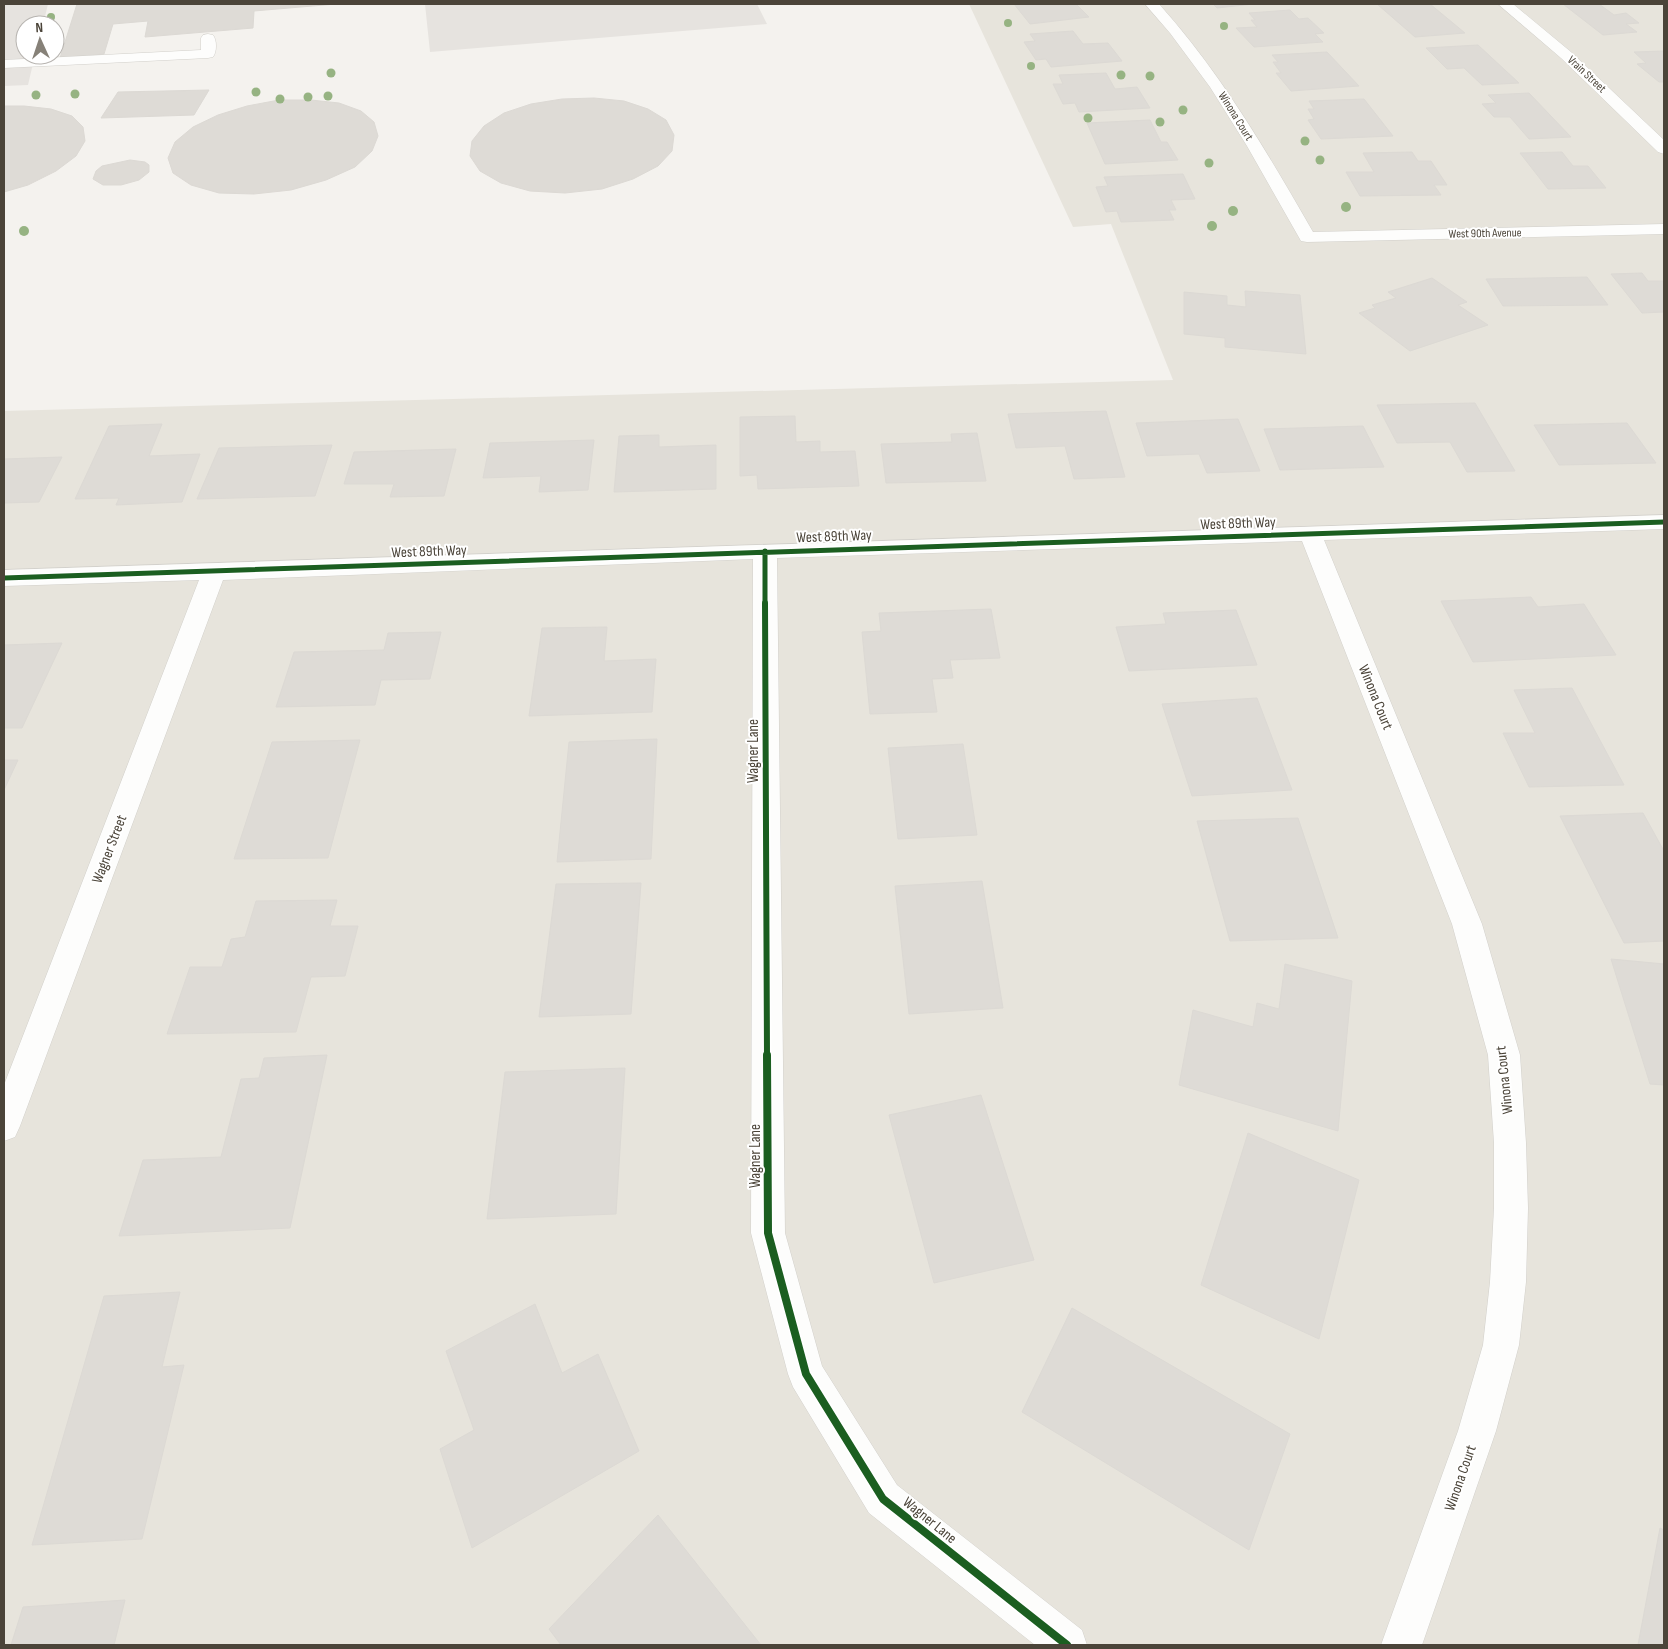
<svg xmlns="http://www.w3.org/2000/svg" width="1668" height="1649" font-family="'Sofia Sans Condensed',sans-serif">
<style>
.residential{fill:#e7e4dc}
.parking{fill:#e6e3df}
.building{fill:#dedbd6;stroke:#dcd9d4}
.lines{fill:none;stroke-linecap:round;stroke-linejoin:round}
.lane-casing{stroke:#d2d0cb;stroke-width:1}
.street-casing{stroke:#d2d0cb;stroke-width:1}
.lane{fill:#fdfdfc;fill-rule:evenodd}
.street{fill:#fdfdfc;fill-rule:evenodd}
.cycleway-far2-casing{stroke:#fff;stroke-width:8}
.cycleway-far1-casing{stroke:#fff;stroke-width:9}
.cycleway-casing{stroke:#fff;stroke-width:11}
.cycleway-far2{stroke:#1b5e20;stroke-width:5}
.cycleway-far1{stroke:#1b5e20;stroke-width:6}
.cycleway{stroke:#1b5e20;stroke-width:8}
.tree{fill:#96b382}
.labels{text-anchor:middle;stroke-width:4;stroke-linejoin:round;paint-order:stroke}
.far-street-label{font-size:12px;fill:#4b4439;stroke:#fff}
.street-label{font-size:15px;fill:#4b4439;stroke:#fff}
</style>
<rect width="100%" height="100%" fill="#f4f2ee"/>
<path class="residential" d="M969,4H1664V1645H4V411L1173,380L1111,224L1073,227Z"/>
<path class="parking" d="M4,4H48L43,25H25V55H35L28,85L4,86Z
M425,4H757L767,24L430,52Z"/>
<path class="building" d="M77,4H336L254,11L253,28L145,37L148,21L113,24L104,54L60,58Z
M1014,4L1077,5L1089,17L1030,24Z
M1213,4H1253L1217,8Z
M1377,4H1430L1465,33L1415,37Z
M1563,4H1599L1614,15L1626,13L1639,23L1626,24L1637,32L1603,35Z
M1290,10L1299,19L1308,18L1324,33L1315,34L1323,42L1254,47L1236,28L1257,27L1251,20H1255L1249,13Z
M1073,31L1083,44L1108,43L1122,61L1051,67L1046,59L1036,60L1024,42L1035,41L1030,34Z
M1478,45L1519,83L1482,85L1464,68L1447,69L1426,48Z
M1664,51V82H1659L1637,64L1646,63L1634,52Z
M1327,52L1359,86L1291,91L1276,73H1281L1273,62H1278L1272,55Z
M1106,73L1115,89L1137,87L1150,108L1079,112L1075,103L1063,104L1053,84H1063L1059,75Z
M209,90L194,115L101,118L118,92Z
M1529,93L1571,137L1529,139L1510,117H1494L1482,104L1496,103L1488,95Z
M594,98L624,101L648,109L666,120L674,135L672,151L658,166L633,179L602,189L565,193L530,191L501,183L480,171L470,156L472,141L484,126L504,113L531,104L562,99Z
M1364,99L1393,136L1321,139L1308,120L1314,119L1308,109H1314L1309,101Z
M279,100H311L339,103L361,111L374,122L378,136L372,151L355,167L326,180L291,190L254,194L219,193L191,185L173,173L168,158L175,142L193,127L218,115L247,106Z
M4,106H24L51,109L72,116L83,127L85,141L76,156L56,171L28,185L4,192Z
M1150,120L1161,142H1167L1178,160L1105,164L1087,123Z
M1412,152L1418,161H1431L1447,185H1434L1441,195L1360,196L1346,172H1374L1363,153Z
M1562,152L1573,166H1588L1606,188L1548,189L1520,153Z
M130,160L145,162L149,165V172L139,180L121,185H103L93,179L96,171L102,166Z
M1183,174L1195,199L1171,200L1176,210H1169L1174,220L1121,222L1117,211L1106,212L1096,187L1108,186L1104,177Z
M1642,273L1648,281H1664V312L1642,313L1611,274Z
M1587,277L1608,305L1503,306L1486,279Z
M1432,278L1467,302L1458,305L1488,325L1410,351L1359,313L1375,308L1372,305L1396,298L1388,292Z
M1245,291L1300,295L1306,354L1225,347V338L1184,334V292L1227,296V305L1246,307Z
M1475,403L1515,471L1467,472L1450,442L1397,443L1377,405Z
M1106,411L1125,477L1074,479L1065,446L1016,448L1008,414Z
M795,416L796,442L820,441V452L855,451L859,486L758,489L757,475L740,476V417Z
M1238,419L1260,471L1207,473L1199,454L1147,456L1136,423Z
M1627,423L1656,463L1559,465L1534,425Z
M162,424L149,456L200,454L182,502L116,505L119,498L75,499L109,426Z
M1363,426L1384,467L1280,470L1264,429Z
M977,433L986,481L886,483L881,444L952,442L951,434Z
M659,435V447L716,445V489L614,492L619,436Z
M594,440L588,490L539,492L541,476L483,478L490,443Z
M332,445L315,496L197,499L219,448Z
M456,449L444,496L390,497L394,484H344L354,452Z
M62,457L39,502L4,503V459Z
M1531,597L1538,607L1584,604L1616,655L1473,662L1441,601Z
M991,609L1000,658L950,660L953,678L932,679L937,712L870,714L862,632L881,631L879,613Z
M1236,610L1257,665L1129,671L1116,627L1166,624L1163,613Z
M607,627L604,661L656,659L652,712L529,716L542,628Z
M441,632L430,679L381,680L375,705L276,707L294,652L384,650L388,633Z
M62,643L22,728H4V645Z
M1572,688L1624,785L1529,787L1503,733H1535L1514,690Z
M1257,698L1292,790L1192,796L1162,704Z
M657,739L651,859L557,862L569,742Z
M360,740L328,858L234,859L272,742Z
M963,744L977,835L898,839L888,748Z
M4,760H18L4,790Z
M1643,813L1664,851V941L1624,943L1560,816Z
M1298,818L1338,938L1230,941L1197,821Z
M982,881L1003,1008L909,1014L895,886Z
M641,883L631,1014L539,1017L556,884Z
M337,900L330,926H358L345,976L311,977L296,1032L167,1034L190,967H222L231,939L245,937L256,901Z
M1611,959L1664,964V1085L1650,1084Z
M1285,964L1352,981L1338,1131L1179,1085L1193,1010L1253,1027L1257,1003L1279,1009Z
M327,1055L290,1228L119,1236L143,1160L221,1157L241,1079L259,1078L264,1058Z
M625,1068L616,1214L487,1219L505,1072Z
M981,1095L1034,1260L934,1283L889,1115Z
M1248,1133L1359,1180L1319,1339L1201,1285Z
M180,1292L162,1367L184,1365L142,1539L32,1545L104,1296Z
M535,1304L562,1373L598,1354L639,1451L472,1548L440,1449L474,1430L446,1351Z
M1072,1308L1290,1434L1249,1550L1022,1412Z
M658,1515L761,1645H561L549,1629Z
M1660,1528L1664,1530V1645H1638Z
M125,1600L114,1645H11L23,1607Z"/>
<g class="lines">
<g class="lane-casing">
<path id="lane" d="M208,34L213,35C217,40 217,52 213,57L208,58L4,68V60L201,50V38L203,35Z"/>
</g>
<g class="street-casing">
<path id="street" d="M1145,4H1159C1221,73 1267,152 1313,232L1664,224V234L1307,242L1301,241L1247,146L1210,87L1170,33Z
M1498,4H1513L1571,52L1664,140V154L1658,152L1561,58Z
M1664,515V529L1324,540L1482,924L1520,1055L1526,1143L1528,1208L1526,1282L1519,1345L1496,1431L1422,1645H1381L1458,1431L1483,1345L1490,1282L1494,1208V1143L1488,1055L1452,924L1302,541L777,558L785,1233L822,1366L897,1485L1082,1630L1087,1645H1035L869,1513L793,1387L788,1374L751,1233L753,559L223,580L20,1126L15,1137L4,1141V1085L199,580L4,586V570Z"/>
</g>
<use href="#lane" class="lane"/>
<use href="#street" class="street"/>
<g class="cycleway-far2-casing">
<path id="cycleway-far2" d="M765,551V604
M4,578L1664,522"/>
</g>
<g class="cycleway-far1-casing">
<path id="cycleway-far1" d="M765,603L767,1056"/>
</g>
<g class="cycleway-casing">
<path id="cycleway" d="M767,1055L768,1233L806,1374L883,1499L1067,1645"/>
</g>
<use href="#cycleway-far2" class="cycleway-far2"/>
<use href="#cycleway-far1" class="cycleway-far1"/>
<use href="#cycleway" class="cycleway"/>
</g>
<g class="tree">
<circle cx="51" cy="17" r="4"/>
<circle cx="1008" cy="23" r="4"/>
<circle cx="1224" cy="26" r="4"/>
<circle cx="1031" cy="66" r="4"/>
<circle cx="331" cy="73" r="4.5"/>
<circle cx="1121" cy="75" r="4.5"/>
<circle cx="1150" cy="76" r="4.5"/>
<circle cx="256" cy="92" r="4.5"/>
<circle cx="75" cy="94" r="4.5"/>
<circle cx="36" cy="95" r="4.5"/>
<circle cx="328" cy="96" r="4.5"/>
<circle cx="308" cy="97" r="4.5"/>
<circle cx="280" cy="99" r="4.5"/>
<circle cx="1183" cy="110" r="4.5"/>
<circle cx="1088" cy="118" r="4.5"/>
<circle cx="1160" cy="122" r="4.5"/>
<circle cx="1305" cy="141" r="4.5"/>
<circle cx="1320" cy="160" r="4.5"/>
<circle cx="1209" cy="163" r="4.5"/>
<circle cx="1346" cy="207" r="5"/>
<circle cx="1233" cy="211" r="5"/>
<circle cx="1212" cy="226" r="5"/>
<circle cx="24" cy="231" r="5"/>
</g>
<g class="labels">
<g class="far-street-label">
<text transform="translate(1587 74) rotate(43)" y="4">Vrain Street</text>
<text transform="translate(1236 116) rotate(58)" y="4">Winona Court</text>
<text transform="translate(1485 233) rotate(-1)" y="4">West 90th Avenue</text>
</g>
<g class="street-label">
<text transform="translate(1238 523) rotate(-2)" y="5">West 89th Way</text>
<text transform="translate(834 536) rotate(-2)" y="5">West 89th Way</text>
<text transform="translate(429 551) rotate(-2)" y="5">West 89th Way</text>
<text transform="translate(1376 697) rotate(68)" y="5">Winona Court</text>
<text transform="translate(753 751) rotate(-90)" y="5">Wagner Lane</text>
<text transform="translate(109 849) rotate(-69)" y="5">Wagner Street</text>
<text transform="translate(1504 1080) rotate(-96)" y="5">Winona Court</text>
<text transform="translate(755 1156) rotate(-90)" y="5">Wagner Lane</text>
<text transform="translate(1460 1478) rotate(-71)" y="5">Winona Court</text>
<text transform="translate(930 1520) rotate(39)" y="5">Wagner Lane</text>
</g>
</g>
<rect width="1668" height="1649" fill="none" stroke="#4b4439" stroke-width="10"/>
<g transform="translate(40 40) rotate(357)"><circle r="24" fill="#ffffff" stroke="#b7b4b0"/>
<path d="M0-4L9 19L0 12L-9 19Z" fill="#868178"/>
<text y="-8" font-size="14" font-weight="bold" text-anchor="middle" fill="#4b4439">N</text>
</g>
</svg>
